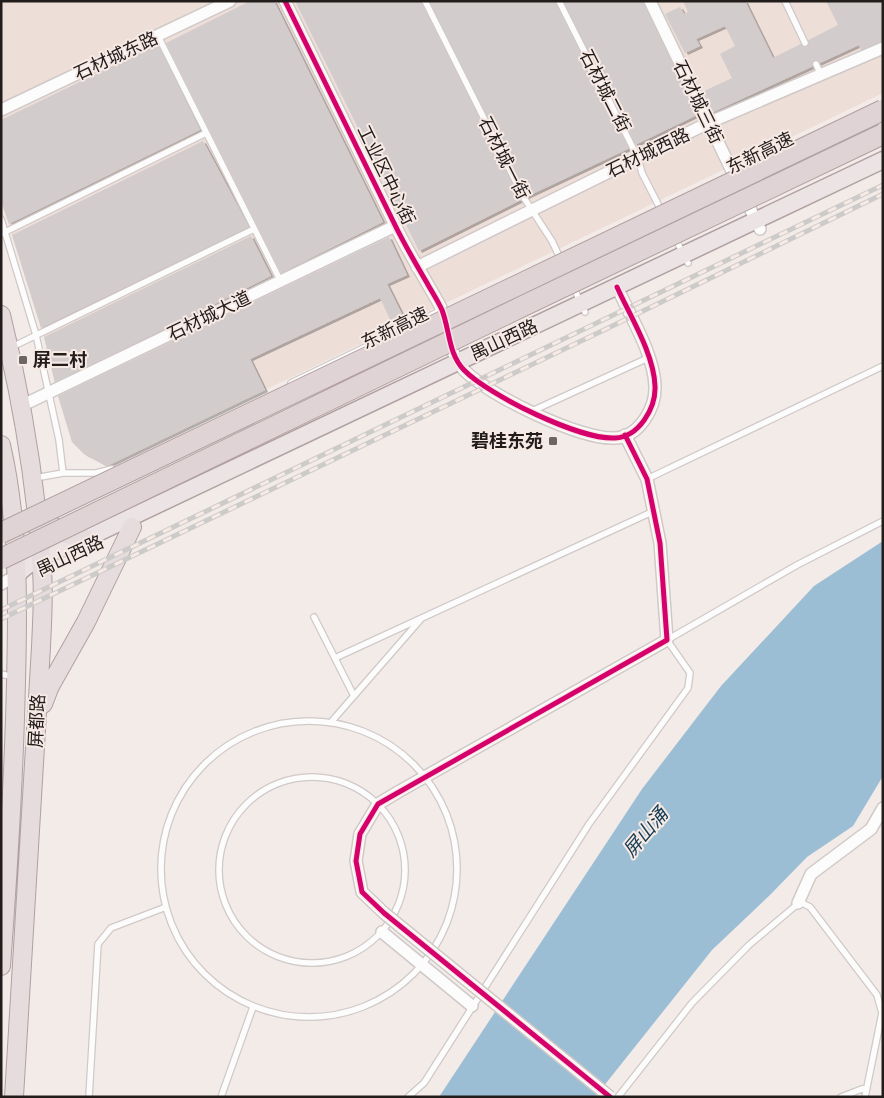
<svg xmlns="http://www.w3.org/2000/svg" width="884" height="1098" font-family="Spectral,'Noto Sans SC',serif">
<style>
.built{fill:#edded8}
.water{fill:#9cbed4}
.building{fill:#d3cccc;filter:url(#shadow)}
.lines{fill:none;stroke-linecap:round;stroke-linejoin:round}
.service-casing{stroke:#cfc9c7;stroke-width:8}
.minor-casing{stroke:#cfc9c7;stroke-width:14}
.primary-casing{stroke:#b1a0a2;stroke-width:19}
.trunk-casing{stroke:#b1a0a2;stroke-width:20}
.service{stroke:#fdfcfc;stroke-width:5.5}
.minor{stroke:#fdfcfc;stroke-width:11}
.primary{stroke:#ece3e5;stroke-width:16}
.trunk{stroke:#e6dbdd;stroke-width:18}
.rail-casing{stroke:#cdcbca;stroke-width:5}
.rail{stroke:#f7e9e4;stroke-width:3;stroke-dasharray:9;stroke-linecap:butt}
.minor-bridge-casing{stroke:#cfc9c7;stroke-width:14;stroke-linecap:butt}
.motorway-bridge-casing{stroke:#b1a0a2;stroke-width:22;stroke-linecap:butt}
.minor-bridge{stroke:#fdfcfc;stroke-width:11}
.motorway-bridge{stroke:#e0d3d5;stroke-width:20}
.cycleway-casing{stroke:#f7e9e4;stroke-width:8}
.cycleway{stroke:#d6006c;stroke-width:5}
.poi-dot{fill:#6b6563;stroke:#f7e9e4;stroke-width:2}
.labels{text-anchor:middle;stroke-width:4;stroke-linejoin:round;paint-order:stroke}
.street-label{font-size:18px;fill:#221d1b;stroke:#f7e9e4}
.poi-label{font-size:18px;font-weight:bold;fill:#221d1b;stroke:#f7e9e4;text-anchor:start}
.water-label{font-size:19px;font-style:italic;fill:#103a52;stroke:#f7e9e4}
</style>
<defs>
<filter id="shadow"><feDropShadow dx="3" dy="2" stdDeviation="0" flood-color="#0004"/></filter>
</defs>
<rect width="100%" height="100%" fill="#f3ebe8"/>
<path class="built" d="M1,1H883V93L107,466L84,454L72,442L58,396L44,337L1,201Z"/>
<path class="water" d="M883,541V776L853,826L807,857L770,895L712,950L595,1097H439L642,789L721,686L814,586Z"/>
<path class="building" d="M250,1H274L383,222L281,273L166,43Z
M295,1H423L521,200L419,251Z
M428,1H556L630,148L526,197Z
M562,1H644L699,114L635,145Z
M683,1H745L773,58L838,25L826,1H883V41L861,50L859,45L709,114L700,93L732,78L720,54L735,46L725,26L696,39L700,46L685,53L665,14L680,7L684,14L688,12Z
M158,44L200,130L9,224L1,201V120Z
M203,141L249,227L41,328L12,235Z
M251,236L271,276L55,383L44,337Z
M389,237L407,275L387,284L406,322L394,328L380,298L250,359L265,390L107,466L84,454L72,442L58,396Z"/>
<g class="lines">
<g class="service-casing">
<path id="service" d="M425,1L524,198L552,241L585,312
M559,1L638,158L642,173L662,212
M785,1L805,43
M158,36L281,282
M816,64L821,75
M1,219L36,335L59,440L63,473
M1,234L206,133
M674,236L688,263
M12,347L254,229
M291,383L442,310
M532,411L648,358
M35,478L63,473H96L112,469
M647,479L883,366
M314,617L354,696
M335,658L654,511
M1,674L14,677
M161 869a148 148 0 1 1 296 0a148 148 0 1 1-296 0Z
M332,721L421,619
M219 870a93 93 0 1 1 186 0a93 93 0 1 1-186 0Z
M89,1097L98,944L111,928L166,907
M221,1097L253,1007
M408,1097L424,1083L589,824L688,688L690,673L667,640L797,565L883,521
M618,1097L692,1003L749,945L800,902L810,907L877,995L882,1013L865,1097
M841,1097L867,1087"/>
</g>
<g class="minor-casing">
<path id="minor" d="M285,1C321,75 357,149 394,223C404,244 416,264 427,283C432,292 438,301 442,310C450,331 448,353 464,370C488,395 580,440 615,438C639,437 656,408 655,386C654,354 630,316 617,287
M650,1L760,229
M1,110L230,1
M417,267L708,123L883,48
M21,406L395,226
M1,584L16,576
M360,834L378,804L398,792L667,640L660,543L647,479L625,435
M798,903L811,874L871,829L883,808
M382,932L472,1006"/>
</g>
<g class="primary-casing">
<path id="primary" d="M16,576C33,556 62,549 85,539L883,160"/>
</g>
<g class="trunk-casing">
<path id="trunk" d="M1,315C22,399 36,484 42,571C44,596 42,622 41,647L14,1097
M1,445C19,523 18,603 16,682C14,777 8,872 1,966
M51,525L60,532L85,539
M43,704L50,686L86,622L132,527"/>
</g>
<use href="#service" class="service"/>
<use href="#minor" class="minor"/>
<use href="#primary" class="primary"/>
<use href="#trunk" class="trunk"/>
<g class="rail-casing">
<path id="rail" d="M1,610L883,185
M1,619L604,330L883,194"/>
</g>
<use href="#rail" class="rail"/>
<g class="minor-bridge-casing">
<path id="minor-bridge" d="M360,834L356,861L362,892L384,913L610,1097"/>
</g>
<g class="motorway-bridge-casing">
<path id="motorway-bridge" d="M1,533L883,110
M1,559L523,306L883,134"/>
</g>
<use href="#minor-bridge" class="minor-bridge"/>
<use href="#motorway-bridge" class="motorway-bridge"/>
<g class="cycleway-casing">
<path id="cycleway" d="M285,1C321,75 357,149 394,223C404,244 416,264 427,283C432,292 438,301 442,310C450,331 448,353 464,370C488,395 580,440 615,438C639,437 656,408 655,386C654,354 630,316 617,287
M610,1097L384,913L362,892L356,861L360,834L378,804L667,640L660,543L647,479L625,435"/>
</g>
<use href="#cycleway" class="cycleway"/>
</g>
<g class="poi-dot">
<rect x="18" y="355" width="10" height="10" rx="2.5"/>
<rect x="548" y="436" width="10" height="10" rx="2.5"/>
</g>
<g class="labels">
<g class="street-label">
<text transform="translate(116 56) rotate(-25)" y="6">石材城东路</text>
<text transform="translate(605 91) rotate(63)" y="6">石材城二街</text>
<text transform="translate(698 102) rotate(64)" y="6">石材城三街</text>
<text transform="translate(648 153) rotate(-26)" y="6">石材城西路</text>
<text transform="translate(760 153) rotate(-26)" y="6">东新高速</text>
<text transform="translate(504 158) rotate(63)" y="6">石材城一街</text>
<text transform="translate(386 175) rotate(64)" y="6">工业区中心街</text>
<text transform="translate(209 316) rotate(-26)" y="6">石材城大道</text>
<text transform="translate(395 328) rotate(-26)" y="6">东新高速</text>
<text transform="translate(504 340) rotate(-25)" y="6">禺山西路</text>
<text transform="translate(70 556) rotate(-25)" y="6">禺山西路</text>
<text transform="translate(37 721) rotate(-87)" y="6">屏都路</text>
</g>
<g class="poi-label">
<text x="33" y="366">屏二村</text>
<text x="543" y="447" text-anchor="end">碧桂东苑</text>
</g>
<g class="water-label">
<text transform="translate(645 832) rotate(-50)" y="7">屏山涌</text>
</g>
</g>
<rect width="884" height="1098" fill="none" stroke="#221d1b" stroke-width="5"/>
</svg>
